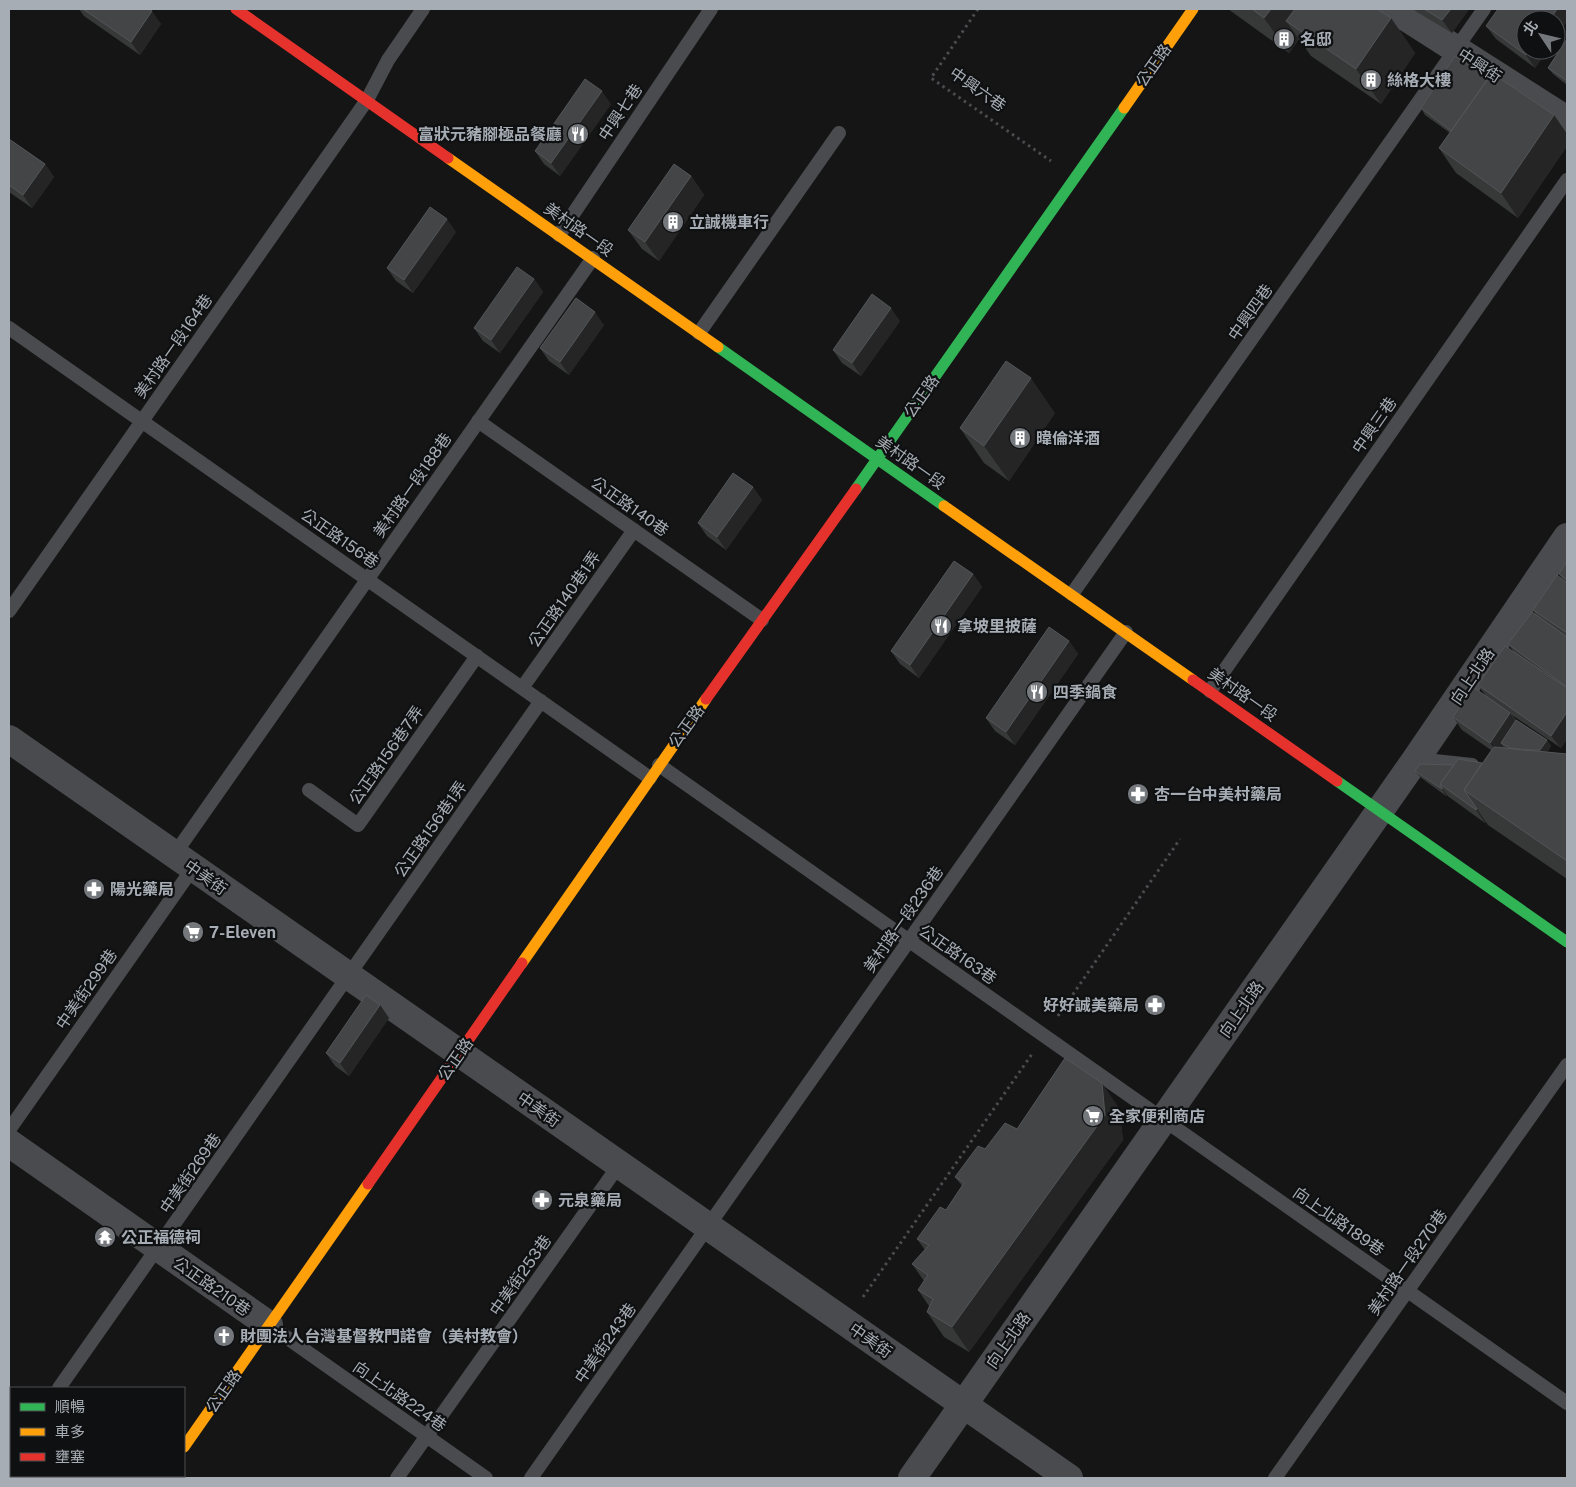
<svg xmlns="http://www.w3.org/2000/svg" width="1576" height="1487" font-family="'Public Sans','Noto Sans TC',sans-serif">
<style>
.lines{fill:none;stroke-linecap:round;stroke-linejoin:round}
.path{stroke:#4b4c4f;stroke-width:3;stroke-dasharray:2.5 4;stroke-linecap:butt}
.lane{stroke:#4a4b4e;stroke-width:14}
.street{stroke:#4a4b4e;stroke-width:28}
.fast{stroke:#30b455;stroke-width:11}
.slow{stroke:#ff9f0a;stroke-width:11}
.jam{stroke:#e5322d;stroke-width:11}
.wall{fill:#373939}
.shaded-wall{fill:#252525}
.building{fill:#434547;stroke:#535658}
.labels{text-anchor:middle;stroke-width:4.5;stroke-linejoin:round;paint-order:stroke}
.poi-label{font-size:16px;font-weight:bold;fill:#a7adb5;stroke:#0f1011;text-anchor:start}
.street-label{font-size:16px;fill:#a7adb5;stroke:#0f1011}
</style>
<rect width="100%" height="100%" fill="#151515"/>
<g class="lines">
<path class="path" d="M978,9L931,78L1051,161
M1058,1016L1180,839
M863,1297L1032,1054"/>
<path class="lane" d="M559,235L711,9
M9,328L650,778
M699,333L839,133
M478,421L762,620
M1072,594L1484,9
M9,611L367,100L388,60L423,9
M522,688L634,530
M1210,691L1567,180
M1416,759L1472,765
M659,765L1567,1403
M309,790L358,825L477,656
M174,855L593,258
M9,1130L193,868
M269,1325L486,1478
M59,1388L541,701
M397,1478L619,1165
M531,1478L1126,632
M1275,1478L1567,1065"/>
<path class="street" d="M1393,9L1567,120
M9,739L1069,1478
M9,1143L269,1325
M162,1478L163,1476
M912,1478L1416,759L1567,537"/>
<path class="fast" d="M718,347L944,506
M856,489L1124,108
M1337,781L1567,942"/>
<path class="slow" d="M1124,108L1193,9
M448,158L718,347
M944,506L1193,680
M522,963L706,699
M184,1447L368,1184"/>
<path class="jam" d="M236,9L448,158
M1193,680L1337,781
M706,699L856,489
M368,1184L522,963"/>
</g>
<path class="wall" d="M79,9H148L161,24L140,55L84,16Z
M1228,9H1377L1391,18L1415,53L1381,104L1311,56L1299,39L1289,53Z
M1412,9H1469L1452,33Z
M1567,9V21L1535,68L1496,39L1486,26Z
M1567,39V85L1553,74L1548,68Z
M1488,79L1554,115L1567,134V146L1518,218L1456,173L1439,148L1450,133L1425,115L1421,108Z
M611,104L560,176L544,164L535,151Z
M9,139L45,164L54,177L32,208L9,192Z
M691,176L704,195L659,261L642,249L628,230Z
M456,232L413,293L396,281L387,268Z
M534,279L543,292L500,353L483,341L474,328Z
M900,321L861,376L842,363L833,350Z
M604,325L569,375L549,361L540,348Z
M1055,413L1009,481L984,463L960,428Z
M753,487L762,500L726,550L707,536L698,523Z
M1567,561V739L1561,748L1512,715L1516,720L1547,740L1551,746L1547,752L1567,754V879L1488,825L1486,822L1485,823L1449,797L1447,795L1446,796L1420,777L1415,771L1454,765L1482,763L1491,750L1462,730L1453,717L1485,695L1478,685L1513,651L1508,644L1536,615L1533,610L1563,580L1559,574Z
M973,574L982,587L919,678L900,664L891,651Z
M1069,641L1078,654L1015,745L995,731L986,718Z
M380,1005L389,1018L349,1076L335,1066L326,1053Z
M1119,1108L1123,1140L969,1352L944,1337L927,1312L929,1306L918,1290L924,1281L912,1264L925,1250L917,1239L946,1210L962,1186L955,1177L985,1149L1017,1129Z"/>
<path class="shaded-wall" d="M1271,9H1301L1286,21L1299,39L1289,53L1264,18Z
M1451,9H1469L1452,33L1442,20Z
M1557,9H1567V21L1556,37V20H1550Z
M152,11L161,24L140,55L131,42Z
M1391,18L1415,53L1381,104L1356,69Z
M1529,50H1547L1535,68L1526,55Z
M602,91L611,104L560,176L551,163Z
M1554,115L1567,134V146L1518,218L1501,193Z
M45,164L54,177L32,208L23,195Z
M691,176L704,195L659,261L645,242Z
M447,219L456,232L413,293L404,280Z
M534,279L543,292L500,353L491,340Z
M891,308L900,321L861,376L852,363Z
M595,312L604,325L569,375L560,362Z
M1031,378L1055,413L1009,481L984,446Z
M753,487L762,500L726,550L717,537Z
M973,574L982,587L919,678L910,665Z
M1069,641L1078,654L1015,745L1006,732Z
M1567,712V739L1561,748L1551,736Z
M1510,713L1519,726L1501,743L1504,748L1499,756L1490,743Z
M1547,740L1551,746L1544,756L1540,750Z
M1442,788L1447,795L1446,796L1442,789Z
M1477,809L1486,822L1485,823L1476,810Z
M380,1005L389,1018L349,1076L340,1063Z
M1102,1083L1119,1108L1123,1140L969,1352L952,1327Z"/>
<path class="building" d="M83,9H148L152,11L131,42Z
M1252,9H1271L1264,18Z
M1295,9H1377L1391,18L1356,69L1286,21Z
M1424,9H1451L1442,20Z
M1498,9H1557L1550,20H1526V50H1529L1526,55L1486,26Z
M1567,39V81L1548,68Z
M1455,56L1488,79L1451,131L1421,108Z
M1492,73L1554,115L1501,193L1439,148Z
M585,79L602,91L551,163L535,151Z
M9,139L45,164L23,195L9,185Z
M674,164L691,176L645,242L628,230Z
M430,207L447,219L404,280L387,268Z
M517,267L534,279L491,340L474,328Z
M872,294L891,308L852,363L833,350Z
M576,298L595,312L560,362L540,348Z
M1006,361L1031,378L984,446L960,428Z
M733,473L753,487L717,537L698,523Z
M954,561L973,574L910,665L891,651Z
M1567,561V580L1559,574Z
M1557,575L1567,583V633L1533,610Z
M1532,612L1567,637V687L1508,644Z
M1049,627L1069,641L1006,732L986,718Z
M1505,646L1567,688V712L1551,736L1478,685Z
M1473,687L1510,713L1490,743L1453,717Z
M1516,720L1547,740L1540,750H1525L1510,748L1501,743Z
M1494,747L1567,754V861L1464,790Z
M1458,759L1482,763L1464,790L1477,809L1476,810L1440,784Z
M1420,764L1454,765L1440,784L1442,788V789L1415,771Z
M366,995L380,1005L340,1063L326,1053Z
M1065,1058L1102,1083L1105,1115L952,1327L927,1312L933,1299L918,1290L928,1275L912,1264L929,1245L917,1239L940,1207L946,1210L964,1183L955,1177L978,1146L985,1149L1005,1123L1017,1129Z"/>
<defs>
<g id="building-disc" transform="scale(1.125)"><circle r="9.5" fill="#74787d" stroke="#0f1011"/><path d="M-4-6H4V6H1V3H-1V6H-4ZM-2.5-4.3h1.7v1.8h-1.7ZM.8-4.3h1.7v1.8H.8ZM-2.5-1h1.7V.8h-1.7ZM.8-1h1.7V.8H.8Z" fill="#fff"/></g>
<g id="restaurant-disc" transform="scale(1.125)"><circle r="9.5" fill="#74787d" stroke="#0f1011"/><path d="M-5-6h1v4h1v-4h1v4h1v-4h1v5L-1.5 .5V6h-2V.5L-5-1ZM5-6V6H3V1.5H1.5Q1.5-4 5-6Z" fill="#fff"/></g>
<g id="pharmacy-disc" transform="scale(1.125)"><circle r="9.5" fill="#74787d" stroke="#0f1011"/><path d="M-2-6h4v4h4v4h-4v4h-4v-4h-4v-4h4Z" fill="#fff"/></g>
<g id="supermarket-disc" transform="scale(1.125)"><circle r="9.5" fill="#74787d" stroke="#0f1011"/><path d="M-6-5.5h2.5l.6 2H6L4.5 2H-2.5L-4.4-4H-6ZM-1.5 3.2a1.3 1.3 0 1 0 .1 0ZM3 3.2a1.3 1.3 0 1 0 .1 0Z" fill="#fff"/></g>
<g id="temple-disc" transform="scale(1.125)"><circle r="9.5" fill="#74787d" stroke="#0f1011"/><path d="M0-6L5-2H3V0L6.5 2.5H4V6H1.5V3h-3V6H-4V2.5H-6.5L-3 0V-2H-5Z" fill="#fff"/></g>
<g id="church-disc" transform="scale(1.125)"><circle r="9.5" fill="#74787d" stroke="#0f1011"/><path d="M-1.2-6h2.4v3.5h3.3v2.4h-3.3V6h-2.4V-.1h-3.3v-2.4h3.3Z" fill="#fff"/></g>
</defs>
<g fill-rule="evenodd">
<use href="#building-disc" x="1284" y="39"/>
<use href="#building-disc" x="1371" y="80"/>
<use href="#restaurant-disc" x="578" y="134"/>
<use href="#building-disc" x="673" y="222"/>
<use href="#building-disc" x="1020" y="438"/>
<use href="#restaurant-disc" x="941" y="626"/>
<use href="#restaurant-disc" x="1037" y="692"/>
<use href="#pharmacy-disc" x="1138" y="794"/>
<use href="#pharmacy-disc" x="94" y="889"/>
<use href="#supermarket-disc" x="193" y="932"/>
<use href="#pharmacy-disc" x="1155" y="1005"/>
<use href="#supermarket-disc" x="1093" y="1116"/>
<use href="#pharmacy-disc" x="542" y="1200"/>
<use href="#temple-disc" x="105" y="1237"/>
<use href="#church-disc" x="224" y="1336"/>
</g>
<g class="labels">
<g class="poi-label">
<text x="1300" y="45">名邸</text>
<text x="1387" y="86">絲格大樓</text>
<text x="562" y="140" text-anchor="end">富狀元豬腳極品餐廳</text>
<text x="689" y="228">立誠機車行</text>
<text x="1036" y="444">暐倫洋酒</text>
<text x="957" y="632">拿坡里披薩</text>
<text x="1053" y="698">四季鍋食</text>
<text x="1154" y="800">杏一台中美村藥局</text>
<text x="110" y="895">陽光藥局</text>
<text x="209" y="938">7-Eleven</text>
<text x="1139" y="1011" text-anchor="end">好好誠美藥局</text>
<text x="1109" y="1122">全家便利商店</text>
<text x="558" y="1206">元泉藥局</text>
<text x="121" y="1243">公正福德祠</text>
<text x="240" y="1342">財團法人台灣基督教門諾會（美村教會）</text>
</g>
<g class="street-label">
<text transform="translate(1153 65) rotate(-55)" y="6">公正路</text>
<text transform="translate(1480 65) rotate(33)" y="6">中興街</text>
<text transform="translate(978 89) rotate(35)" y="6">中興六巷</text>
<text transform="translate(620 112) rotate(-56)" y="6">中興七巷</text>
<text transform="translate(579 229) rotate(35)" y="6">美村路一段</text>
<text transform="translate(1250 312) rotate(-55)" y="6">中興四巷</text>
<text transform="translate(173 346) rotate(-55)" y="6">美村路一段164巷</text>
<text transform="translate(921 396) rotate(-55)" y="6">公正路</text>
<text transform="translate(1374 425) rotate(-55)" y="6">中興三巷</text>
<text transform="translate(911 462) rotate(35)" y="6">美村路一段</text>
<text transform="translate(412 485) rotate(-55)" y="6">美村路一段188巷</text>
<text transform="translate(630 506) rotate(35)" y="6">公正路140巷</text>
<text transform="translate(340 538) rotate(35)" y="6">公正路156巷</text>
<text transform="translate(564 599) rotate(-55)" y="6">公正路140巷1弄</text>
<text transform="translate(1472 676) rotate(-56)" y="6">向上北路</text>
<text transform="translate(1243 694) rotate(35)" y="6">美村路一段</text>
<text transform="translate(686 726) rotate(-54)" y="6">公正路</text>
<text transform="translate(386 755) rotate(-55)" y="6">公正路156巷7弄</text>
<text transform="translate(430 829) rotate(-55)" y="6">公正路156巷1弄</text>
<text transform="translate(206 877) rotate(35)" y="6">中美街</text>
<text transform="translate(903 919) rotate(-55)" y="6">美村路一段236巷</text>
<text transform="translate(958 954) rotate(35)" y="6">公正路163巷</text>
<text transform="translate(86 989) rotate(-55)" y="6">中美街299巷</text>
<text transform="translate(1241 1009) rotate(-55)" y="6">向上北路</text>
<text transform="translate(455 1059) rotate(-55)" y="6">公正路</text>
<text transform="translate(539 1109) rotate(35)" y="6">中美街</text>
<text transform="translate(190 1173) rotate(-55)" y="6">中美街269巷</text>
<text transform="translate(1339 1221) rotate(35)" y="6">向上北路189巷</text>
<text transform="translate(1407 1262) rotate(-55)" y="6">美村路一段270巷</text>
<text transform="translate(520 1275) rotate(-55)" y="6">中美街253巷</text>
<text transform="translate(212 1286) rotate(35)" y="6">公正路210巷</text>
<text transform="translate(871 1340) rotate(35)" y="6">中美街</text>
<text transform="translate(1008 1340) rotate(-55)" y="6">向上北路</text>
<text transform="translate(605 1343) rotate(-55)" y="6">中美街243巷</text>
<text transform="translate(223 1391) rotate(-55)" y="6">公正路</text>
<text transform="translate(400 1396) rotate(35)" y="6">向上北路224巷</text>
</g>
</g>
<rect width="1576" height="1487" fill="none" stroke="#a7adb5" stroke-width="20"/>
<rect x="10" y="1387" width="175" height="90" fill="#0f1011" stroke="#4c4f53"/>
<rect x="20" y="1403" width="25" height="8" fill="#30b455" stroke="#4c4f53"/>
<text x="55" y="1412" font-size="15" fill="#a7adb5">順暢</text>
<rect x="20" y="1428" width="25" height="8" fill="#ff9f0a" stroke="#4c4f53"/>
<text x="55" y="1437" font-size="15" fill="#a7adb5">車多</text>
<rect x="20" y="1453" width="25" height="8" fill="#e5322d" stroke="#4c4f53"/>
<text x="55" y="1462" font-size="15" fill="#a7adb5">壅塞</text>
<g transform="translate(1541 35) rotate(305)"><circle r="24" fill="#0f1011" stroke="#4c4f53"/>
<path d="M0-4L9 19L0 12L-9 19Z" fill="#74787d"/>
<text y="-8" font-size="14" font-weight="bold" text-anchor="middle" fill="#a7adb5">北</text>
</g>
</svg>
